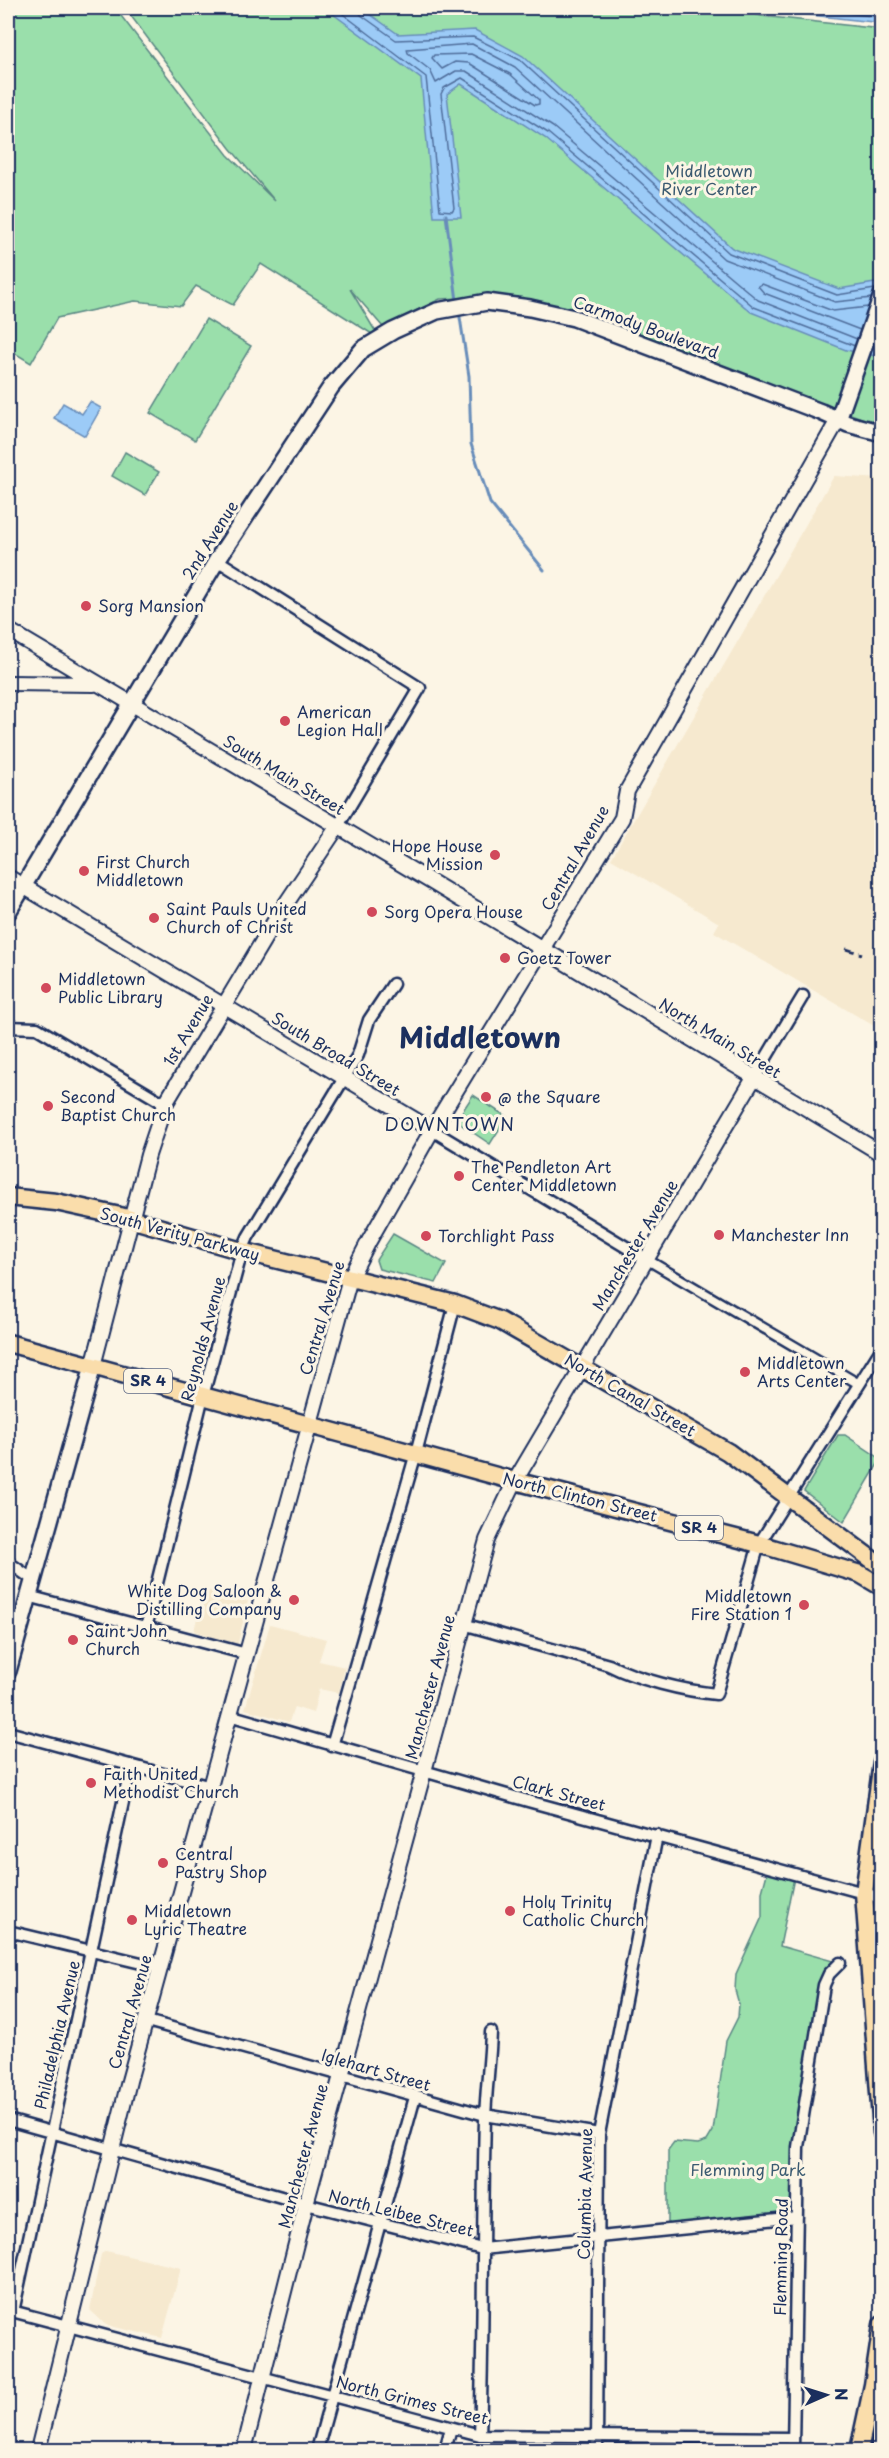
<svg xmlns="http://www.w3.org/2000/svg" width="889" height="2458" font-family="'Playpen Sans',sans-serif">
<style>
.built{fill:#f6e9cf}
.green{fill:#9adfab;stroke:#5a8784;stroke-width:1.5}
.water{fill:#9ccbf7;stroke:#688dba;stroke-width:1.5}
.lines{fill:none;stroke-linecap:round;stroke-linejoin:round}
.shore{stroke:#4f6d9b;stroke-width:1.5}
.stream{stroke:#688dba;stroke-width:3}
.pedestrian-casing{stroke:#1b2f5e;stroke-width:13}
.minor-casing{stroke:#1b2f5e;stroke-width:15}
.tertiary-casing{stroke:#1b2f5e;stroke-width:18}
.secondary-casing{stroke:#1b2f5e;stroke-width:20}
.primary-casing{stroke:#1b2f5e;stroke-width:21}
.pedestrian{stroke:#fcf5e5;stroke-width:8}
.minor{stroke:#fcf5e5;stroke-width:10}
.tertiary{stroke:#fcf5e5;stroke-width:14}
.secondary{stroke:#fcf5e5;stroke-width:15}
.primary{stroke:#faddab;stroke-width:16}
.rail{stroke:#1b2f5e;stroke-width:3;stroke-dasharray:9 4.5;stroke-linecap:butt}
.poi-dot{fill:#d1495b;stroke:#fcf5e5;stroke-width:2}
.labels{text-anchor:middle;stroke-width:6;stroke-linejoin:round;paint-order:stroke}
.shield{fill:#fcf5e5;stroke:#5e6a86;stroke-width:1.5}
.shield-label{font-size:15px;font-weight:bold;fill:#1b2f5e}
.park-label{font-size:16px;fill:#3b5b71;stroke:#fcf5e5}
.street-label{font-size:16px;fill:#1b2f5e;stroke:#fcf5e5}
.poi-label{font-size:16px;fill:#1b2f5e;stroke:#fcf5e5;text-anchor:start}
.neighbourhood-label{font-size:18px;letter-spacing:1.5px;fill:#1b2f5e;stroke:#fcf5e5}
.town-label{font-size:28px;font-weight:bold;fill:#1b2f5e;stroke:#fcf5e5}
</style>
<rect width="100%" height="100%" fill="#fcf5e5"/>
<filter id="ink" filterUnits="userSpaceOnUse"><feTurbulence type="fractalNoise" baseFrequency=".0167" numOctaves="2"/><feDisplacementMap in="SourceGraphic" scale="12" xChannelSelector="R" yChannelSelector="G"/><feConvolveMatrix kernelMatrix="1 2 1 2 8 2 1 2 1" color-interpolation-filters="sRGB"/></filter>
<g filter="url(#ink)">
<path class="built" d="M834,476L881,479V1030L714,932L719,923L611,859Z
M210,1591L248,1601L237,1647L209,1641L207,1635L194,1631L203,1592Z
M270,1624L326,1639L319,1661L345,1667L339,1693L319,1689L313,1713L294,1707L289,1722L245,1709Z
M106,2251L181,2268L162,2338L106,2325L90,2310L101,2254Z"/>
<path class="green" d="M8,8H115L228,155L275,201L230,148L125,8H727L762,16L881,29V422L867,420L563,308L505,296L440,299L383,327L350,289L380,339L261,264L233,305L196,286L181,306L135,301L57,318L31,363L8,349Z
M206,319L251,346L195,440L150,413Z
M125,452L159,472L145,495L112,476Z
M473,1095L507,1117L490,1144L456,1121Z
M393,1234L446,1264L436,1283L379,1269L376,1260Z
M838,1435H845L881,1459L844,1522L804,1491Z
M769,1866L795,1873L780,1946L840,1963L829,1974L798,2147L797,2217L668,2229V2150L674,2142L698,2144L707,2141L713,2131L726,2041L738,2017L739,2004L735,1990L736,1974L762,1917V1892Z"/>
<path class="water" d="M325,8H361L398,34L475,30L523,56L732,248L839,289L881,282V357L846,350L751,312L545,138L461,84L447,94L461,217H434L421,79Z
M753,8H881V23L758,9Z
M90,402L101,408L85,436L54,418L63,403L82,414Z"/>
<g class="lines">
<path class="shore" d="M335,8L426,77L440,210L452,211L454,208L441,94L444,88L462,78L548,133L754,307L855,346
M358,8L361,15L396,40L473,37L520,60L729,253L837,295L875,289
M798,8L882,17
M471,54L510,74L539,100V104L535,105L469,63L455,62L442,69L432,58L434,55Z
M860,330L764,293L758,286L762,284L833,311L868,307
M857,339L758,300L553,127L466,71H456L436,83L430,70L408,53L407,49L472,44L515,67L724,259L835,302L872,298"/>
<path class="stream" d="M446,215L457,301
M459,311L469,376L471,444L490,503L544,570"/>
<g class="pedestrian-casing">
<path id="pedestrian" d="M646,1259L859,1384"/>
</g>
<g class="minor-casing">
<path id="minor" d="M217,560L420,688L338,826
M8,1027L37,1028L165,1104
M754,1078L803,996
M432,1130L646,1259
M8,1562L32,1579
M28,1596L247,1654
M463,1624L609,1665C636,1679 685,1691 716,1694L759,1544L882,1348
M146,1628L203,1396L242,1251L248,1237L358,1055L369,1020L393,984
M229,1715L528,1801L882,1898
M8,1732L211,1787
M332,1746L416,1453L455,1304
M8,1931L162,1968
M147,2021L485,2115L599,2134
M8,2120L306,2204L482,2249L797,2217
M8,2310L480,2435L793,2438
M13,2312L131,1765
M480,2435C484,2330 482,2225 485,2119C486,2090 490,2061 491,2032
M317,2450L415,2097
M445,2450L451,2428
M597,2450L599,2134L657,1835
M793,2450L798,2147L824,1985L829,1974L840,1963"/>
</g>
<g class="tertiary-casing">
<path id="tertiary" d="M8,630L430,881L882,1154
M8,683L94,684
M8,877L432,1130
M93,1366L148,1155L165,1104L279,914L338,826
M38,2450L129,2081L350,1278L369,1241L436,1123L622,818L627,791L838,420
M244,2450L306,2204L487,1540L515,1481L754,1078"/>
</g>
<g class="secondary-casing">
<path id="secondary" d="M838,420L882,295
M8,912L217,560L331,387L363,349L393,331L437,311L487,302L530,308L574,318L821,412L848,424L882,433
M8,1671L93,1366"/>
</g>
<g class="primary-casing">
<path id="primary" d="M8,1197L56,1202L120,1216L242,1251L455,1304L500,1321L728,1452L882,1567
M8,1343L515,1481L759,1544L860,1574L882,1587
M882,1762L864,1893L882,2133
M859,2450L873,2385L882,2325
M879,2450L882,2441"/>
</g>
<use href="#pedestrian" class="pedestrian"/>
<use href="#minor" class="minor"/>
<use href="#tertiary" class="tertiary"/>
<use href="#secondary" class="secondary"/>
<use href="#primary" class="primary"/>
<path class="rail" d="M846,949L862,954"/>
</g>
</g>
<g class="poi-dot">
<circle cx="86" cy="606" r="6"/>
<circle cx="285" cy="721" r="6"/>
<circle cx="495" cy="855" r="6"/>
<circle cx="84" cy="871" r="6"/>
<circle cx="372" cy="912" r="6"/>
<circle cx="154" cy="918" r="6"/>
<circle cx="505" cy="958" r="6"/>
<circle cx="46" cy="988" r="6"/>
<circle cx="486" cy="1097" r="6"/>
<circle cx="48" cy="1106" r="6"/>
<circle cx="459" cy="1176" r="6"/>
<circle cx="719" cy="1235" r="6"/>
<circle cx="426" cy="1236" r="6"/>
<circle cx="745" cy="1372" r="6"/>
<circle cx="294" cy="1600" r="6"/>
<circle cx="804" cy="1605" r="6"/>
<circle cx="73" cy="1640" r="6"/>
<circle cx="91" cy="1783" r="6"/>
<circle cx="163" cy="1863" r="6"/>
<circle cx="510" cy="1911" r="6"/>
<circle cx="132" cy="1920" r="6"/>
</g>
<g class="labels">
<g class="shield">
<rect x="124" y="1369" width="48" height="24" rx="4.5"/>
<rect x="675" y="1516" width="48" height="24" rx="4.5"/>
</g>
<g class="shield-label">
<text x="148" y="1386">SR 4</text>
<text x="699" y="1533">SR 4</text>
</g>
<g class="park-label">
<text x="709" y="177">Middletown<tspan x="709" dy="18">River Center</tspan></text>
<text x="748" y="2176">Flemming Park</text>
</g>
<g class="street-label">
<text transform="translate(646 327) rotate(20)" y="6">Carmody Boulevard</text>
<text transform="translate(210 540) rotate(-58)" y="6">2nd Avenue</text>
<text transform="translate(284 775) rotate(31)" y="6">South Main Street</text>
<text transform="translate(575 858) rotate(-60)" y="6">Central Avenue</text>
<text transform="translate(188 1030) rotate(-59)" y="6">1st Avenue</text>
<text transform="translate(720 1038) rotate(31)" y="6">North Main Street</text>
<text transform="translate(336 1054) rotate(31)" y="6">South Broad Street</text>
<text transform="translate(180 1234) rotate(15)" y="6">South Verity Parkway</text>
<text transform="translate(635 1245) rotate(-59)" y="6">Manchester Avenue</text>
<text transform="translate(322 1318) rotate(-73)" y="6">Central Avenue</text>
<text transform="translate(203 1339) rotate(-75)" y="6">Reynolds Avenue</text>
<text transform="translate(630 1395) rotate(30)" y="6">North Canal Street</text>
<text transform="translate(580 1497) rotate(14)" y="6">North Clinton Street</text>
<text transform="translate(430 1687) rotate(-75)" y="6">Manchester Avenue</text>
<text transform="translate(559 1793) rotate(15)" y="6">Clark Street</text>
<text transform="translate(130 2012) rotate(-74)" y="6">Central Avenue</text>
<text transform="translate(57 2035) rotate(-77)" y="6">Philadelphia Avenue</text>
<text transform="translate(376 2070) rotate(16)" y="6">Iglehart Street</text>
<text transform="translate(303 2156) rotate(-75)" y="6">Manchester Avenue</text>
<text transform="translate(585 2194) rotate(-89)" y="6">Columbia Avenue</text>
<text transform="translate(401 2213) rotate(14)" y="6">North Leibee Street</text>
<text transform="translate(781 2257) rotate(-89)" y="6">Flemming Road</text>
<text transform="translate(412 2400) rotate(14)" y="6">North Grimes Street</text>
</g>
<g class="poi-label">
<text x="98" y="612">Sorg Mansion</text>
<text x="297" y="718">American<tspan x="297" dy="18">Legion Hall</tspan></text>
<text x="483" y="852" text-anchor="end">Hope House<tspan x="483" dy="18">Mission</tspan></text>
<text x="96" y="868">First Church<tspan x="96" dy="18">Middletown</tspan></text>
<text x="166" y="915">Saint Pauls United<tspan x="166" dy="18">Church of Christ</tspan></text>
<text x="384" y="918">Sorg Opera House</text>
<text x="517" y="964">Goetz Tower</text>
<text x="58" y="985">Middletown<tspan x="58" dy="18">Public Library</tspan></text>
<text x="60" y="1103">Second<tspan x="60" dy="18">Baptist Church</tspan></text>
<text x="498" y="1103">@ the Square</text>
<text x="471" y="1173">The Pendleton Art<tspan x="471" dy="18">Center Middletown</tspan></text>
<text x="731" y="1241">Manchester Inn</text>
<text x="438" y="1242">Torchlight Pass</text>
<text x="757" y="1369">Middletown<tspan x="757" dy="18">Arts Center</tspan></text>
<text x="282" y="1597" text-anchor="end">White Dog Saloon &amp;<tspan x="282" dy="18">Distilling Company</tspan></text>
<text x="792" y="1602" text-anchor="end">Middletown<tspan x="792" dy="18">Fire Station 1</tspan></text>
<text x="85" y="1637">Saint John<tspan x="85" dy="18">Church</tspan></text>
<text x="103" y="1780">Faith United<tspan x="103" dy="18">Methodist Church</tspan></text>
<text x="175" y="1860">Central<tspan x="175" dy="18">Pastry Shop</tspan></text>
<text x="522" y="1908">Holy Trinity<tspan x="522" dy="18">Catholic Church</tspan></text>
<text x="144" y="1917">Middletown<tspan x="144" dy="18">Lyric Theatre</tspan></text>
</g>
<g class="neighbourhood-label">
<text x="450" y="1131">DOWNTOWN</text>
</g>
<g class="town-label">
<text x="480" y="1048">Middletown</text>
</g>
</g>
<rect width="889" height="2458" fill="none" stroke="#fcf5e5" stroke-width="30"/>
<rect x="15" y="15" width="859" height="2428" fill="none" stroke="#1b2f5e" stroke-width="2" filter="url(#ink)"/>
<g transform="translate(826 2395) rotate(87)" stroke="#fcf5e5" stroke-width="4.5" paint-order="stroke">
<path d="M0-4.5L10 22L0 15L-10 22Z" fill="#1b2f5e"/>
<text y="-9" font-size="16" font-weight="bold" text-anchor="middle" fill="#1b2f5e">N</text>
</g>
</svg>
